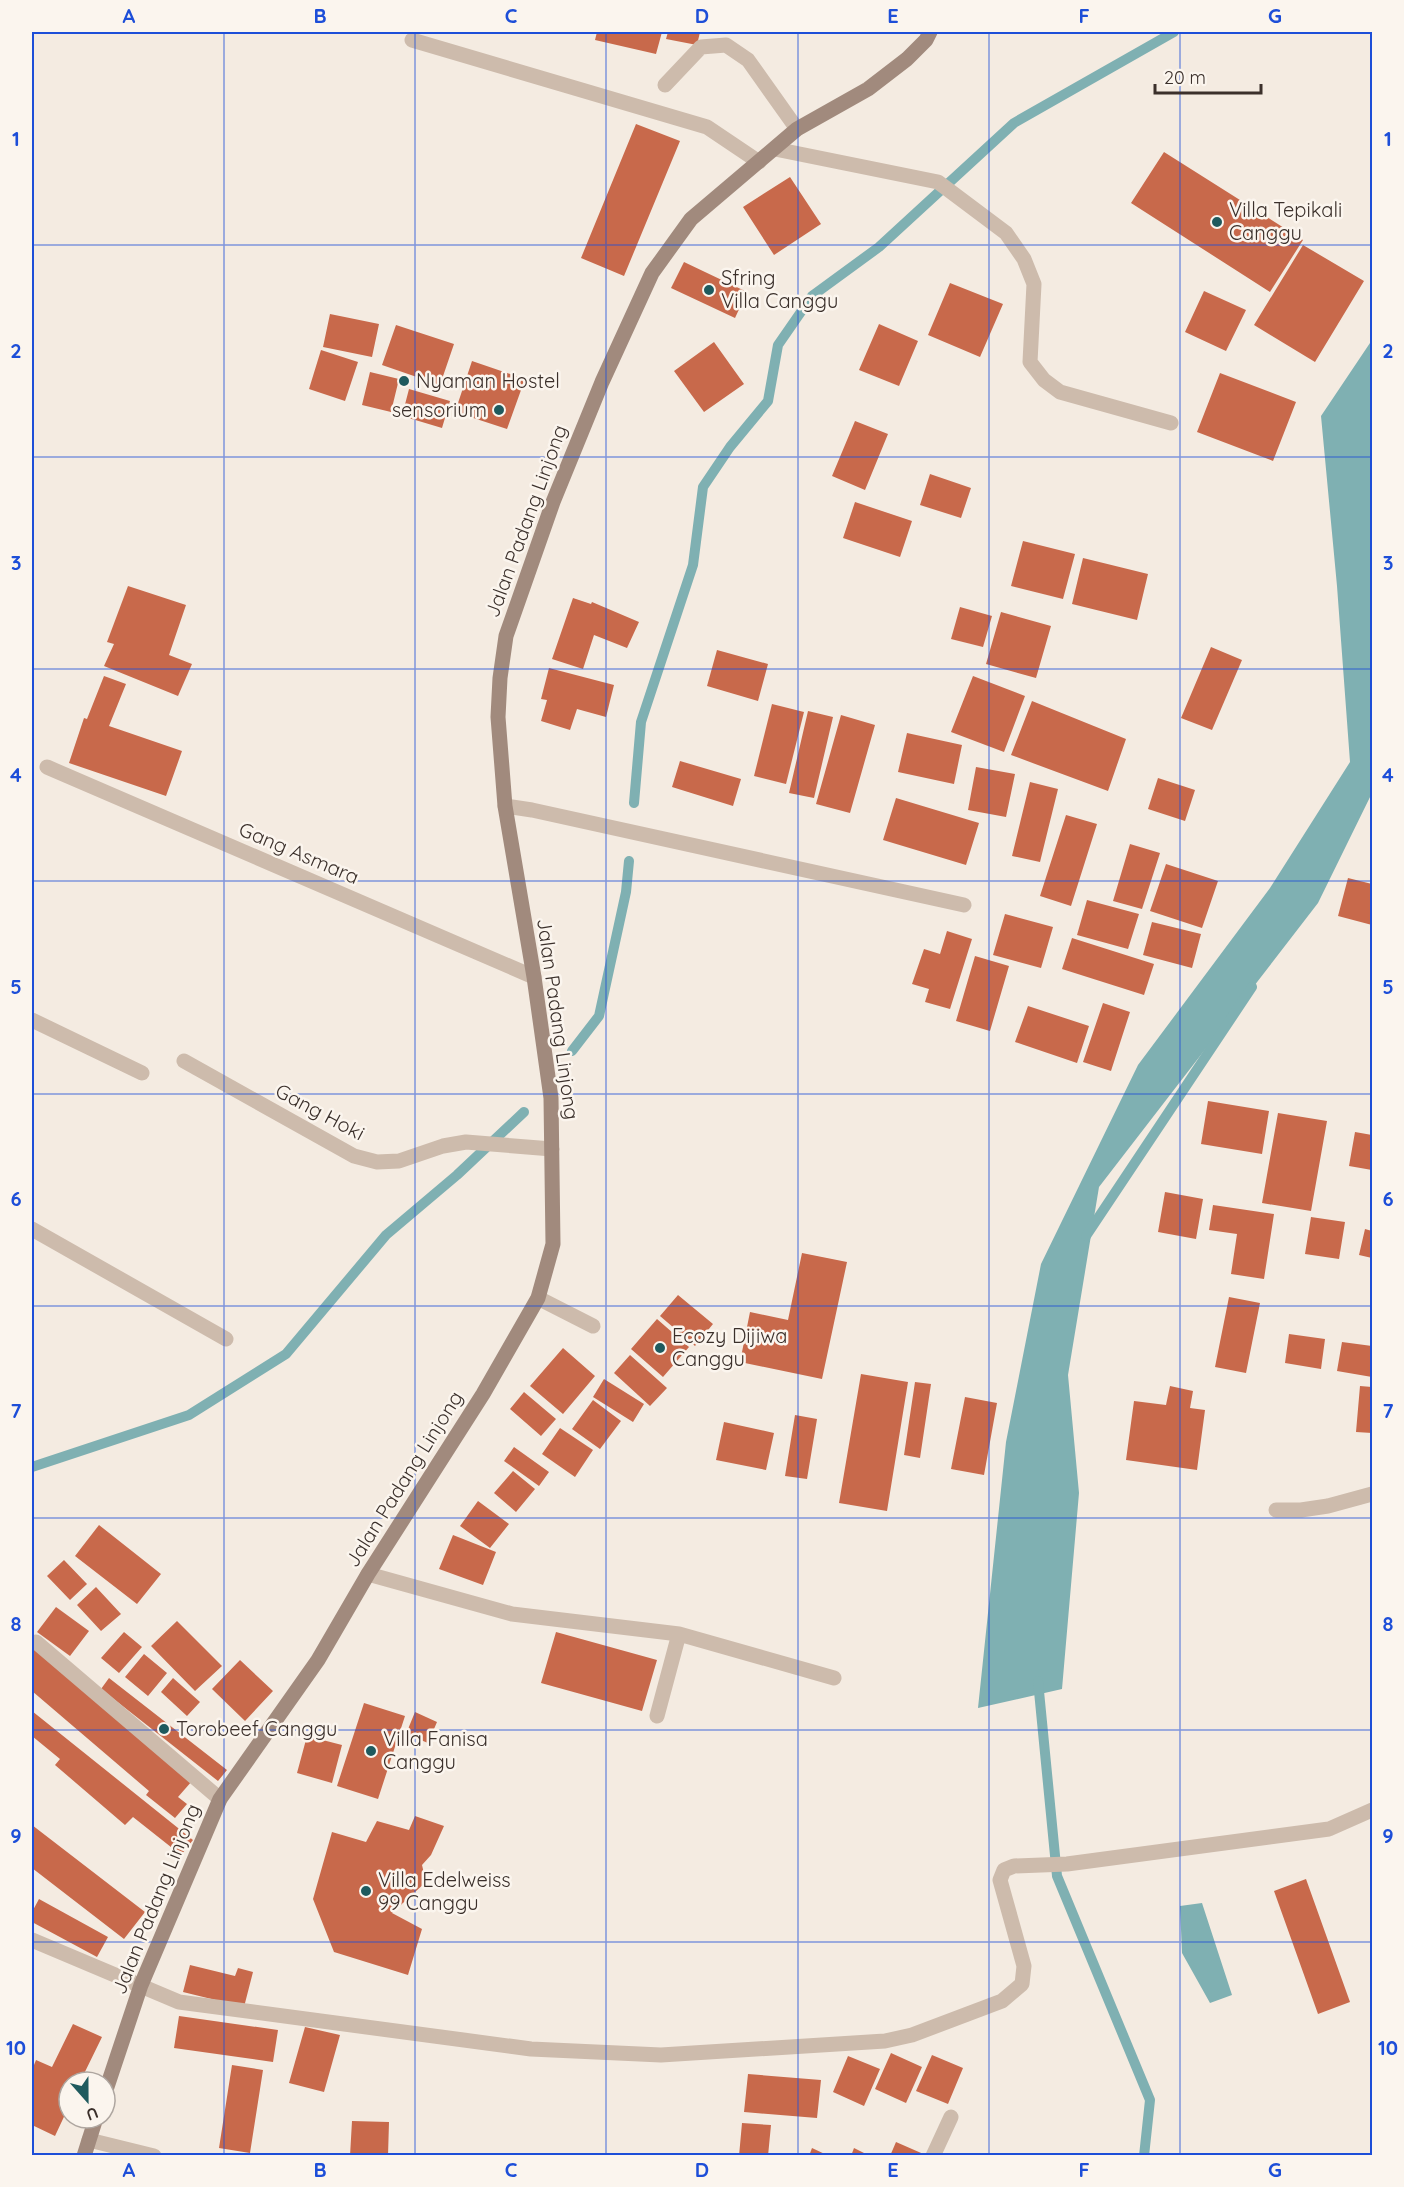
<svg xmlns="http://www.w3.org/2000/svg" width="1404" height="2187" font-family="Quicksand,sans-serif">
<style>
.water{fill:#7fb0b2}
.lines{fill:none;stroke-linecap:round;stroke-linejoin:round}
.stream{stroke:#7fb0b2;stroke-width:10}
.building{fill:#c8694b}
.lane{stroke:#cdbbac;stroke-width:15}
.street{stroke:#cdbbac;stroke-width:15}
.secondary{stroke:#a18a7d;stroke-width:15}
.grid{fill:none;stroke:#1d4ed8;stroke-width:1.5;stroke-opacity:0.55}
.poi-dot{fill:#1f5a5e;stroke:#fbf5ee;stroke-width:2}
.labels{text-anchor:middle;stroke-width:5;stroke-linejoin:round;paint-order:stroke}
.poi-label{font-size:20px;fill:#3b302b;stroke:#fbf5ee;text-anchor:start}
.street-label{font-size:20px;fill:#3b302b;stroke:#fbf5ee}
.neatline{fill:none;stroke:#1d4ed8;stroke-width:2}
.grid-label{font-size:20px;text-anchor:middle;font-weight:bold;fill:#1d4ed8}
</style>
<rect width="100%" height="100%" fill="#f4ebe1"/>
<path class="water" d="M1372,340V793L1318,903L1099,1187L1068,1375L1079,1493L1062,1689L978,1708L1006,1442L1041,1264L1138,1065L1270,888L1350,762L1337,586L1321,416Z
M1202,1903L1232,1995L1210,2003L1182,1953L1180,1906Z"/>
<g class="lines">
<path class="stream" d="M634,803L641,722L693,565L703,487L730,447L768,401L778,345L812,296L879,247L1014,123L1174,32
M572,1051L599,1016L626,892L629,861
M1086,1236L1252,987
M32,1467L189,1415L286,1354L386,1235L457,1175L524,1112
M1038,1681L1057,1876L1150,2100L1144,2156"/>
</g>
<path class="building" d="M597,32H662L656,54L595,40Z
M668,32H700L697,45L666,39Z
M636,124L680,141L624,276L581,258Z
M1164,152L1303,240L1270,292L1131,203Z
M790,177L821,224L774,255L743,207Z
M1303,245L1364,281L1315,362L1254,325Z
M684,262L747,292L735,318L671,288Z
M950,283L1003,304L980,357L928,335Z
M1204,291L1246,310L1226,351L1185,332Z
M330,314L379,324L372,357L323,347Z
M879,324L918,341L899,386L859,370Z
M396,325L454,344L440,385L382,365Z
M714,342L744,384L704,412L674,371Z
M321,350L358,362L345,401L309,389Z
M472,361L525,379L507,429L455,412Z
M370,372L399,379L391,412L362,405Z
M1220,373L1296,402L1273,461L1197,432Z
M409,389L450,401L442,428L402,416Z
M855,421L888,434L865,490L832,476Z
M930,474L971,488L961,518L920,505Z
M855,502L912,521L900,557L843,538Z
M1023,541L1075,554L1063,599L1011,586Z
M1083,558L1148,574L1137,620L1072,604Z
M128,586L186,605L169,655L192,664L178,696L104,666L114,644L107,642Z
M573,598L591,604L592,602L639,622L627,648L594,635L583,669L552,659Z
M960,607L992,616L983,647L951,639Z
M1001,612L1051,626L1036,678L986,664Z
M1211,647L1242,660L1212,730L1181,718Z
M717,650L768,664L758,701L707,686Z
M549,668L614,685L606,717L577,709L570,730L541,721L547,700L541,699Z
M104,676L126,684L109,726L182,751L166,796L69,763L84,718L87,719Z
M973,676L1025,696L1004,752L951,732Z
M1032,701L1126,739L1108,791L1011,755Z
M772,704L804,712L786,784L754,776Z
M808,711L833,717L814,798L789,793Z
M841,715L875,725L850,813L816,804Z
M907,733L962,745L954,784L898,772Z
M680,761L741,779L733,806L672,787Z
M976,767L1015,774L1006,817L968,810Z
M1158,778L1195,790L1185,821L1148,809Z
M1030,782L1058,789L1040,862L1012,856Z
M896,798L979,823L966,865L883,840Z
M1066,815L1097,824L1071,906L1040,896Z
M1130,844L1160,853L1142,909L1113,901Z
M1166,864L1218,881L1202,928L1150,911Z
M1348,878L1372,884V925L1338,916Z
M1087,900L1139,914L1128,949L1077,935Z
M1005,914L1053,927L1041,968L993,955Z
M1152,922L1201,934L1192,968L1143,955Z
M947,931L972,939L950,1009L925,1002L929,989L912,984L924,949L940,954Z
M1072,938L1154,964L1144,995L1062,969Z
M975,956L1009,966L990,1031L956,1021Z
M1103,1003L1130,1012L1111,1071L1083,1062Z
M1028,1006L1089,1026L1077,1063L1015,1042Z
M1208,1101L1269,1111L1262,1154L1201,1144Z
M1278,1113L1327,1121L1311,1211L1262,1203Z
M1355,1132L1372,1135V1170L1349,1166Z
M1165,1192L1203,1199L1196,1239L1158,1232Z
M1213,1205L1274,1214L1264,1279L1231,1274L1237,1234L1209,1230Z
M1311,1217L1345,1222L1339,1259L1305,1254Z
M1365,1229L1372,1231V1258L1359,1255Z
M802,1253L847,1262L822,1379L740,1362L750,1312L788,1320Z
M678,1295L713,1324L695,1346L660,1316Z
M1229,1297L1260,1303L1246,1373L1215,1367Z
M657,1319L689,1347L663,1377L631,1349Z
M1289,1334L1325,1339L1321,1369L1285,1363Z
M1342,1342L1372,1346V1377L1337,1371Z
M563,1348L595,1376L563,1414L530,1386Z
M630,1355L667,1388L650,1406L614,1373Z
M861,1374L908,1382L887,1511L839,1503Z
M604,1379L644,1404L633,1422L593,1397Z
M915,1382L931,1384L920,1458L904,1455Z
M1170,1386L1193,1391L1190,1408L1205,1410L1197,1470L1126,1460L1134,1401L1166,1405Z
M1360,1386L1372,1387V1433L1356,1432Z
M524,1392L556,1419L541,1436L510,1409Z
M965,1397L997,1403L984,1475L951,1469Z
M593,1400L621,1421L600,1449L572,1429Z
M795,1415L817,1419L807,1479L785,1476Z
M724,1422L774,1433L766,1470L716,1460Z
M560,1428L593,1450L575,1477L542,1454Z
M514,1447L549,1472L539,1486L504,1461Z
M513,1471L535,1489L516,1512L494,1493Z
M478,1501L509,1524L490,1548L460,1526Z
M99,1525L161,1574L137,1604L75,1556Z
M453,1535L496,1552L483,1585L439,1569Z
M64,1560L87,1584L70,1600L47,1576Z
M96,1587L121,1614L101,1631L77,1605Z
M56,1607L89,1631L70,1656L37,1632Z
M177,1621L222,1666L195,1691L151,1646Z
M124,1632L142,1647L119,1673L101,1658Z
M556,1632L657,1660L642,1711L541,1683Z
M34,1647L192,1781L178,1797L187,1804L175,1818L146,1795L149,1791L32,1691V1651Z
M144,1654L167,1673L148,1696L125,1677Z
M240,1660L273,1691L245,1721L212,1689Z
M109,1678L227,1770L218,1781L101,1689Z
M173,1678L200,1702L187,1716L161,1692Z
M364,1703L405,1716L378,1799L337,1786Z
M32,1711L193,1840L181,1855L133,1817L125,1825L55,1765L60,1759L32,1736Z
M415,1712L437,1722L428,1743L406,1734Z
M307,1736L342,1745L332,1783L297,1773Z
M415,1816L444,1826L431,1855L422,1865L426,1882L392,1913L422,1929L408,1975L334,1952L313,1899L332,1832L366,1842L377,1821L409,1830Z
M32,1825L145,1912L124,1939L32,1868Z
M1306,1879L1350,2002L1318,2014L1274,1891Z
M39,1899L108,1937L97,1957L32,1922V1912Z
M190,1965L235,1976L238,1968L253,1972L244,2007L183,1992Z
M179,2016L278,2030L273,2062L174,2048Z
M73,2024L102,2037L80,2082H69V2106L55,2136L32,2125V2070L36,2060L52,2067Z
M305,2027L340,2035L324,2092L289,2083Z
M891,2053L922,2067L906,2103L875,2089Z
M932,2055L963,2068L948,2104L916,2091Z
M848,2056L880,2069L864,2106L833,2092Z
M232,2065L263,2070L250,2153L219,2148Z
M748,2074L821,2080L817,2118L744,2112Z
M352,2121L389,2122L388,2156H350Z
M742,2123L771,2125L768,2156H739Z
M896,2142L928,2156H890Z
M812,2148L829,2156H809Z
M854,2148L870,2156H851Z"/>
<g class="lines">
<path class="lane" d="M538,1298L593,1326"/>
<path class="street" d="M412,40L707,127L759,162
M665,85L701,47L726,45L748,60L797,129
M775,149L938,182L1006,233L1024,259L1034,284L1030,362L1044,380L1060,392L1171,423
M47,767L534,977
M505,806L532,810L964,905
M32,1020L142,1073
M184,1061L354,1156L377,1162L399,1161L443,1146L466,1142L552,1149
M32,1229L226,1339
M1276,1510H1301L1328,1506L1372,1494
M368,1574L512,1614L679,1634L834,1678
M36,1642L220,1799
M657,1716L679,1634
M32,1940L179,2002L531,2049L661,2055L885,2041L912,2035L1002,2001L1022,1984L1024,1966L1000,1880L1004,1870L1014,1866L1067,1864L1329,1829L1372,1810
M89,2140L154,2156
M933,2156L951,2117"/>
<path class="secondary" d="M105,2093L141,1985L220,1799L318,1660L368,1574L483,1394L538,1298L553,1244L551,1098L534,977L505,806L498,717L500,678L506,636L553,502L602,382L652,273L691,219L797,129L868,89L907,59L926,40L930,32
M84,2156L96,2118"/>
</g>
<path class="grid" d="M224,32V2156M415,32V2156M606,32V2156M798,32V2156M989,32V2156M1180,32V2156M32,245H1372M32,457H1372M32,669H1372M32,881H1372M32,1094H1372M32,1306H1372M32,1518H1372M32,1730H1372M32,1942H1372"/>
<g class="poi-dot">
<circle cx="1217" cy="222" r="6"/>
<circle cx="709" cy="290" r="6"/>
<circle cx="404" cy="381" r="6"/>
<circle cx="499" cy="410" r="6"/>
<circle cx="660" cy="1348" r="6"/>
<circle cx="164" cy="1729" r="6"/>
<circle cx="371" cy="1751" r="6"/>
<circle cx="366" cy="1891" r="6"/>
</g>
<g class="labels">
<g class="poi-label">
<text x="1229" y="217">Villa Tepikali<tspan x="1229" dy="23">Canggu</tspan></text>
<text x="721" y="285">Sfring<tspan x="721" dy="23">Villa Canggu</tspan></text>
<text x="416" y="388">Nyaman Hostel</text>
<text x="487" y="417" text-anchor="end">sensorium</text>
<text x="672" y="1343">Ecozy Dijiwa<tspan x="672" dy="23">Canggu</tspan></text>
<text x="176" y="1736">Torobeef Canggu</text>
<text x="383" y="1746">Villa Fanisa<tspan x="383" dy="23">Canggu</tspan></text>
<text x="378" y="1887">Villa Edelweiss<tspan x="378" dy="23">99 Canggu</tspan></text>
</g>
<g class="street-label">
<text transform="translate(526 521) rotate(-70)" y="7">Jalan Padang Linjong</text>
<text transform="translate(299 853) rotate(23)" y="7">Gang Asmara</text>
<text transform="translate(558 1019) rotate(82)" y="7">Jalan Padang Linjong</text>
<text transform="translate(320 1112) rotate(28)" y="7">Gang Hoki</text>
<text transform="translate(404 1479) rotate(-58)" y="7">Jalan Padang Linjong</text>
<text transform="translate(156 1899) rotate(-68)" y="7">Jalan Padang Linjong</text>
</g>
</g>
<rect width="1404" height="2187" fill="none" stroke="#fbf5ee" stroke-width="66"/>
<g transform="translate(87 2100) rotate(159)"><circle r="28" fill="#fbf5ee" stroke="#aea6a0" stroke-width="1.5"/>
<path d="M0-4.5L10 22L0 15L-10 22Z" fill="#1f5a5e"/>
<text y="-9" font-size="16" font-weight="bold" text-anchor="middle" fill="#3b302b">U</text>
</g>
<path d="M1155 84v9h106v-9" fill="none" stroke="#3b302b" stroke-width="3"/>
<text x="1164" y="84" font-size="18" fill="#3b302b" stroke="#fbf5ee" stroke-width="4.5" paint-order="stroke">20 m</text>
<rect x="33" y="33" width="1338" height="2121" class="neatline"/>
<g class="grid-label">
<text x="129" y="23">A</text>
<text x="320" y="23">B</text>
<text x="511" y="23">C</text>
<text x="702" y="23">D</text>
<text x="893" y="23">E</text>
<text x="1084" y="23">F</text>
<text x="1275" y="23">G</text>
<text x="16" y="146">1</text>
<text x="1388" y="146">1</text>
<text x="16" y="358">2</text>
<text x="1388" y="358">2</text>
<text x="16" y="570">3</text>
<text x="1388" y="570">3</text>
<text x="16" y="782">4</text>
<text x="1388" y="782">4</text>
<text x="16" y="994">5</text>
<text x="1388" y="994">5</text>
<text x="16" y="1206">6</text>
<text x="1388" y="1206">6</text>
<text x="16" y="1418">7</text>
<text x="1388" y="1418">7</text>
<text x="16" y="1631">8</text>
<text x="1388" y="1631">8</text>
<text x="16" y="1843">9</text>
<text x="1388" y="1843">9</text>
<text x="16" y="2055">10</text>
<text x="1388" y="2055">10</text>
<text x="129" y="2177">A</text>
<text x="320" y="2177">B</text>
<text x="511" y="2177">C</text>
<text x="702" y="2177">D</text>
<text x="893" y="2177">E</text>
<text x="1084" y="2177">F</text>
<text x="1275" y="2177">G</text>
</g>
</svg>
